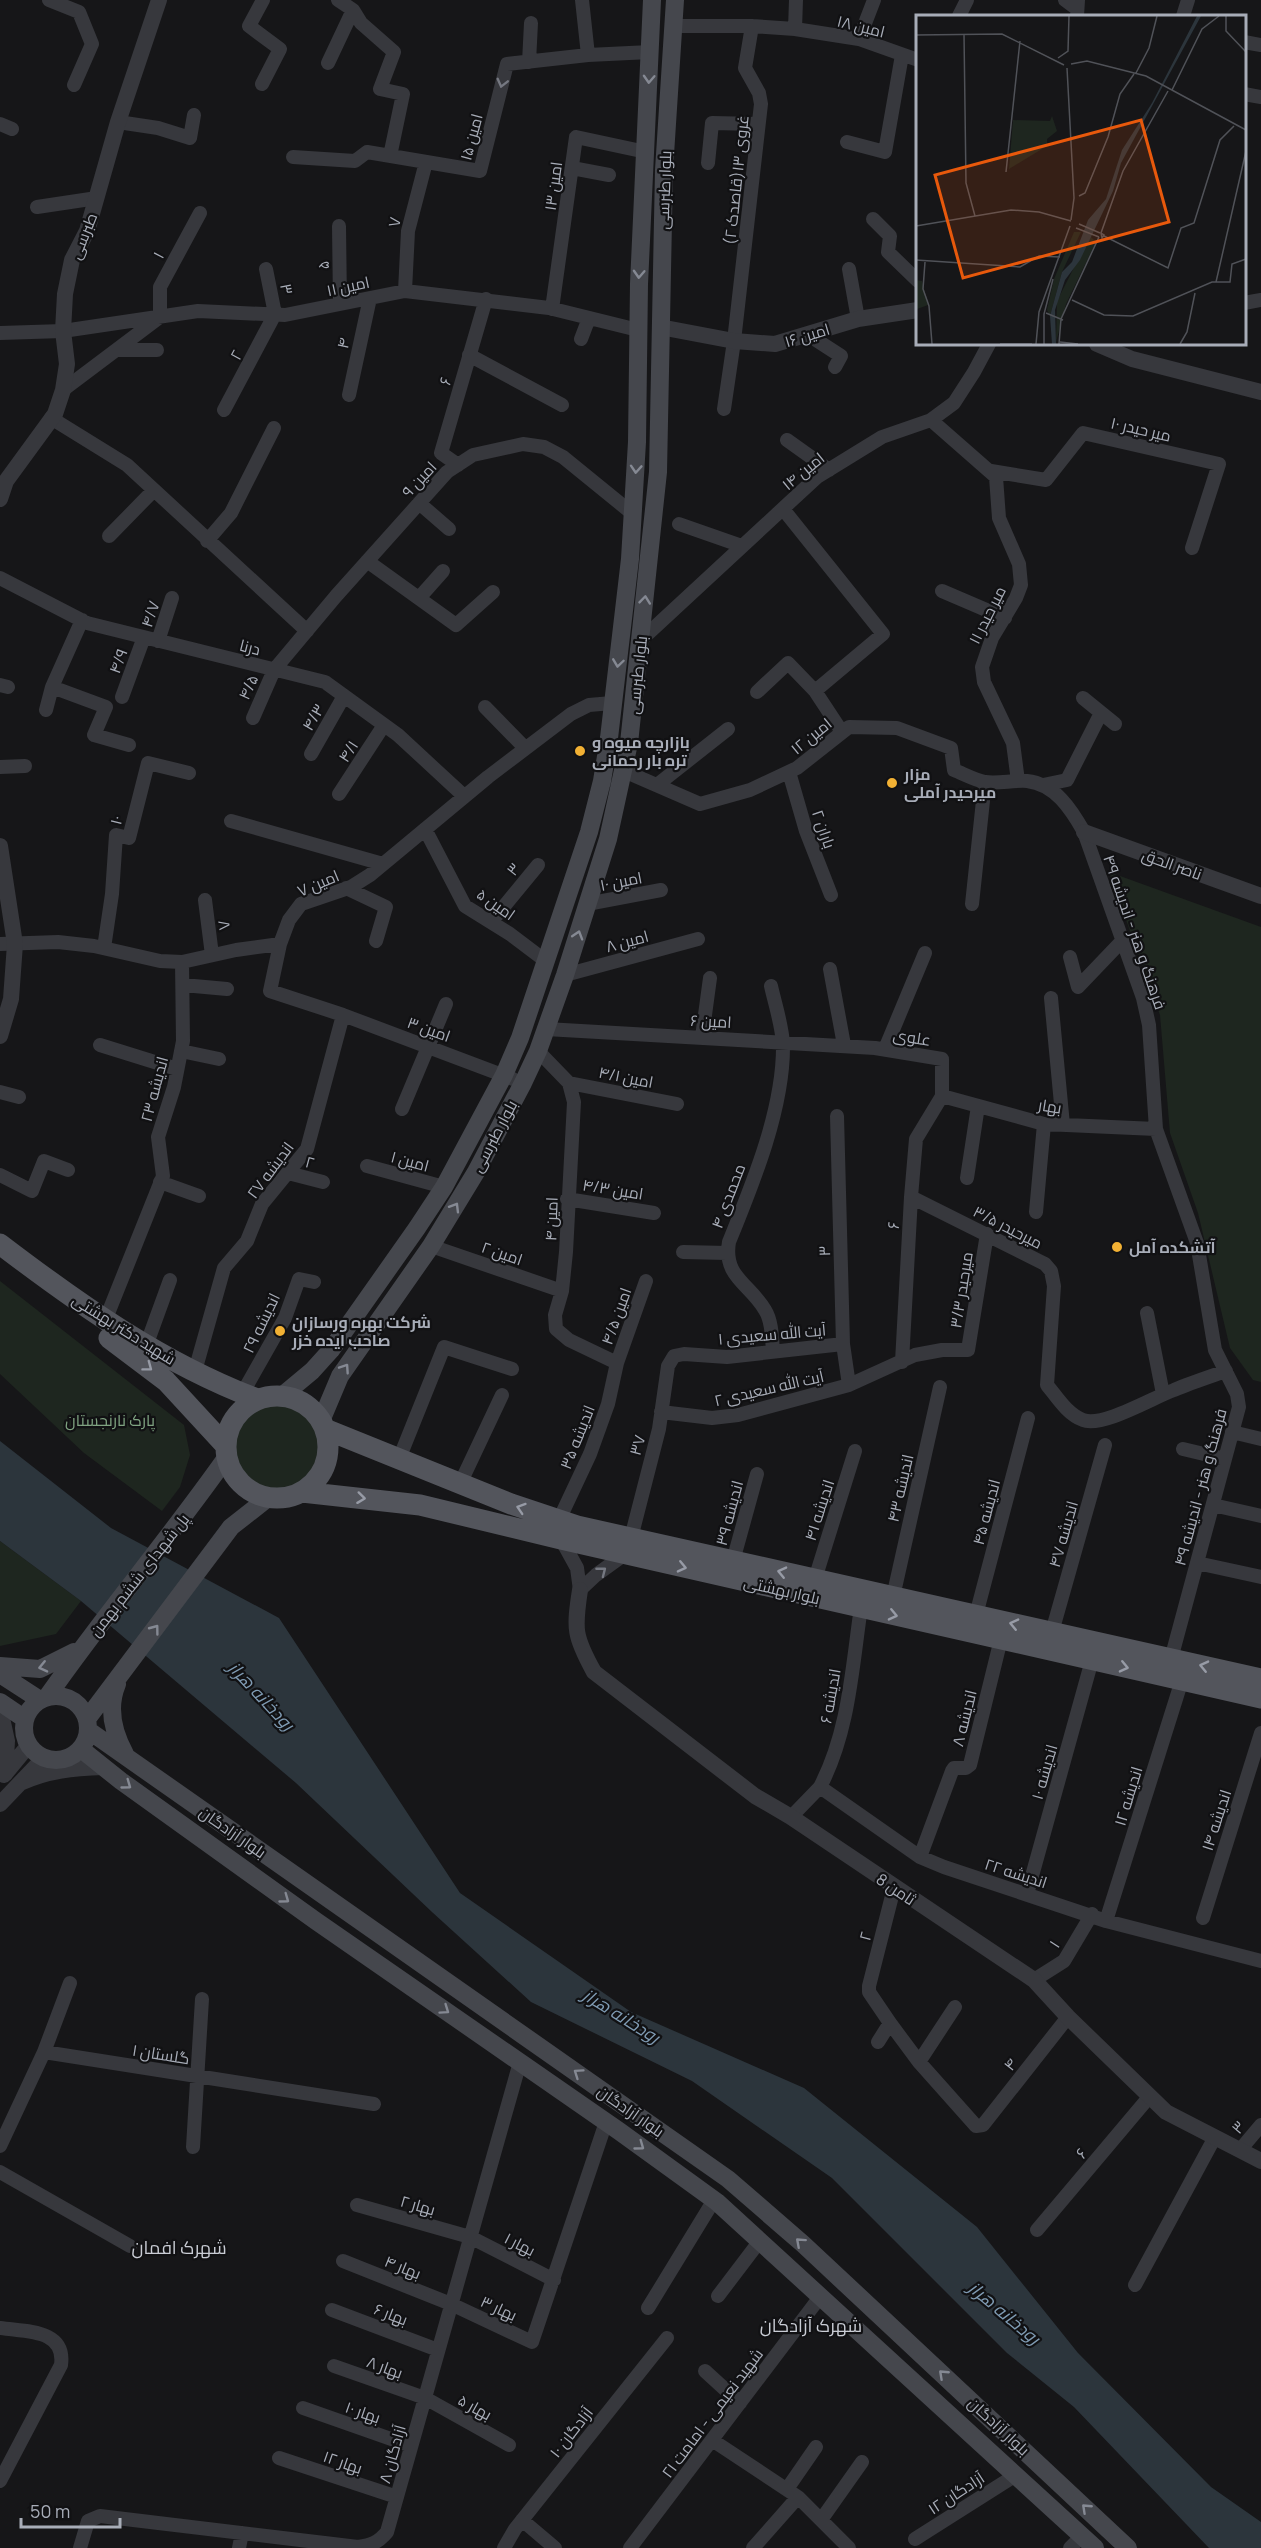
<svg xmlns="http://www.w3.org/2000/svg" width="1261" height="2548" font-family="Manrope,Cairo,sans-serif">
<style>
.green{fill:#1e261f}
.water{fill:#2c353c}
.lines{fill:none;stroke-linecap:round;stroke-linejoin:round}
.minor{stroke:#37383d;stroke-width:14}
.tertiary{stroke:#37383d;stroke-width:16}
.secondary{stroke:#45474d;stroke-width:18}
.primary{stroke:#53555c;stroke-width:21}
.oneway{stroke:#858993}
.oneway2{stroke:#757881}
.oneway3{stroke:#979ba6}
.poi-dot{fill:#f2b134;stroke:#111113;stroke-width:2}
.labels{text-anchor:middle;stroke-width:4.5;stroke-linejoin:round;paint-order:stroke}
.street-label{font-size:16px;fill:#a8adb8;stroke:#111113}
.poi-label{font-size:16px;font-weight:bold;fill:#a8adb8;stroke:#111113;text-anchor:start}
.park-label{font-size:16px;fill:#7fa381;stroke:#111113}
.water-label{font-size:18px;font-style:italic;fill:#7f9bb3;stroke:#111113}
.neighbourhood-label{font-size:18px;fill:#c9ccd4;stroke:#111113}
.inset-road{fill:none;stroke:#505258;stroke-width:1.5}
.view{fill:#e8590c;fill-opacity:0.15;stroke:#e8590c;stroke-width:3}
.inset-edge{fill:none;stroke:#a8adb8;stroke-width:3}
</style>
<rect width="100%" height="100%" fill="#161618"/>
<path class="green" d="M1109,872L1261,927V1382L1253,1380L1230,1348L1198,1213L1170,1133L1160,1015Z
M0,1281L184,1425L190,1455L180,1487L162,1511L84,1453L0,1374Z
M226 1447a51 51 0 1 1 102 0a51 51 0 1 1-102 0Z
M0,1541L81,1601L56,1634L0,1646Z"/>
<path class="water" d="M0,1441L111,1528L279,1618L460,1893L631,2012L804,2088L977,2227L1078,2353L1211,2487L1261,2522V2548H1209L1074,2407L1007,2353L832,2178L692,2081L531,2002L432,1912L296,1783L81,1601L0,1541Z"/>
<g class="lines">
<path class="minor" d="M49,0L79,12L92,44L74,85
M338,0L353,10L361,23L394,52L380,89L403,94L390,156
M582,0L588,55
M1065,0L1077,9
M959,16L967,0
M1077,16L1078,0
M1183,16L1188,0
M673,26H752L795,29L859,39L918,60
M795,29L796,0
M859,39L874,0
M1244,42L1261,45
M529,62L531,23
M328,63L353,10
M262,84L280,49L249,26L263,0
M1244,94L1261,97
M118,122L158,128L190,138L194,115
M0,124L12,129
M847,142L885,152L902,55
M293,157L355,161L367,152L480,171L507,64L588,55L650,52
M708,163L712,123L758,124
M572,168L609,175
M37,207L97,198
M873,219L890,236L888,252L918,281
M339,226L340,304
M849,269L858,319
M405,291L408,231L426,162
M1244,303L1261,300
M552,309L576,137L646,152
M0,333L63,331L198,311L285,315L405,291L549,308L638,330
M807,334L841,356L835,367
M581,339L589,318
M117,350H157
M469,355L562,405
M63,390L160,317V287L200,213
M349,395L370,298
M724,409L734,341L761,104L759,93L745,68L752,26
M224,410L275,314L266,269
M51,418L127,465L307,631
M931,420L996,477L999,518L1019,564L1021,585L1016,598L992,638L982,667L984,682L1013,743L1018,781
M787,440L829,470
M458,465L441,453L486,299
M991,471L1046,480L1083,433L1219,464L1192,548
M419,503L449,529
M679,524L742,546
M109,536L153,491
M207,541L231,513L274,428
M367,561L456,625L493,592
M0,578L87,623L325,682L398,735L464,796
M942,591L1005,618
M419,598L443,571
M82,620L52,687L106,707L94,735L129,745
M641,640L817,477L882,437L931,420L954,403L974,372L989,344
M158,641L172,598
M0,685L8,687
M815,691L842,732
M757,692L788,663L815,691L883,634L783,509
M122,697L144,637
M1083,698L1115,724
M485,707L525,748
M46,710L52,687
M253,718L274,670L336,596L447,472L473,455L523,444L544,447L563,457L633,514
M311,754L344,696
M0,767L25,766
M624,771L700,804L750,790L797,768L849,727L897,728L951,748L954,770C964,774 975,780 985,782C998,784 1013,780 1027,781C1055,784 1071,809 1084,832L1143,998L1149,1025L1156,1129L1197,1243L1215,1350L1237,1394L1239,1407L1171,1659
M789,772L806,831L831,895
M657,785L728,729
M1043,785L1067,780L1101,713
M339,794L384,725
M231,821L383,864
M425,829L465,906L510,934L547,962
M346,888L386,907L376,941
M205,900L212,955
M587,904L661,890
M972,904L985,782
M492,921L538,865
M0,944L58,942L94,946L160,961L182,962L236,950L280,944L289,920L301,904L351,887L370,875L488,777L571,714L589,705L612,703
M280,944L270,991L343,1015L513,1079
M104,948L112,894L116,835L129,838L148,763L189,773
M1070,957L1078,987L1121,942
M830,969L844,1045
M565,975L698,939
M183,985L227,989
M771,986C775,1004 782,1025 783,1044C784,1108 753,1183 729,1242C723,1277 750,1284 765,1310C772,1321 772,1338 773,1352
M1051,998L1063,1125
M546,1029L875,1048L942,1059V1096
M702,1037L710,978
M100,1045L177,1069
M885,1049L925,953
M181,1051L219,1059
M538,1051L569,1083L574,1102L566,1252L562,1291L555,1315L556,1329L569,1340L617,1363
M569,1083L677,1104
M0,1092L19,1097
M942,1096L1044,1124L1156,1129
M402,1109L446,1004
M837,1116L843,1344L849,1385
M367,1166L444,1187
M288,1173L323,1182
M0,1175L32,1191L44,1161L68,1170
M967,1178L978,1106
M160,1182L199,1196
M911,1197L1045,1264L1051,1271L1054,1286L1047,1385C1057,1397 1067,1414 1083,1420C1102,1428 1154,1397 1174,1390C1191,1383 1209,1377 1226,1371
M567,1199L654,1213
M1036,1212L1044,1124
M431,1246L562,1291
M683,1252L727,1253
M1147,1313L1163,1394
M105,1321L163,1176L158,1137L174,1087L183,1041L182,962
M146,1346L170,1280
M902,1362L911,1197L916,1139L942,1096
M195,1371L224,1268L247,1241L262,1204L307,1149L343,1015
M242,1394L285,1318L299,1279L314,1282
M661,1412L712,1418L738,1415L849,1385L915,1355L942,1350H968L987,1234
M1232,1432L1261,1439
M1183,1449L1225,1459
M399,1459L444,1347L512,1369
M460,1484L502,1395
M1213,1505L1261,1516
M559,1520L590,1454L608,1404L617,1363L646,1281
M631,1538L659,1429L668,1366L674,1356L684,1354L727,1357L843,1344
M561,1539L577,1568L580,1590
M733,1561L757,1474
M1197,1563L1261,1577
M815,1579L855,1451
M580,1590L596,1575L625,1554
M893,1597L940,1387
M976,1615L1028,1418
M1052,1632L1105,1445
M820,1787C849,1732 852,1668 861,1607
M791,1817L820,1787L920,1857L944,1867L1106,1921L1261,1961
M920,1857L952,1771L954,1768H966L970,1765L1001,1639
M1027,1894L1092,1660
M1203,1918L1261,1733
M1106,1921L1182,1680
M1034,1980L1064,1961L1092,1914
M890,2023L919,2062L976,2126L983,2125L1068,2017
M878,2042L890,2023L869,1992V1986L894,1888
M44,2052L70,1983
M919,2062L955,2007
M0,2146L44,2052L374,2104
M193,2147L202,1999
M1240,2150L1261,2125
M0,2172L130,2246
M357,2205L470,2237L554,2280
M1037,2230L1150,2096
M343,2261L451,2304L532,2342L606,2122
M1135,2285L1215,2137
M718,2296L759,2242
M648,2308L714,2200
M332,2310L438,2350
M0,2328C26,2332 66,2329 61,2365L0,2481
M334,2366L425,2398L509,2445
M705,2371L740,2403
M303,2408L411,2446
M712,2440L798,2497L849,2548
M279,2458L397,2497
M787,2489L816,2447
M522,2520L555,2548
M821,2520L862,2462
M915,2539L1016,2475
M80,2548L88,2521L100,2516L358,2547C371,2545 378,2543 387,2532L520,2062
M239,2548L242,2533
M504,2548L515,2529L667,2338
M630,2548L820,2297
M753,2548L798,2497
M1070,2548L1082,2536"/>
<path class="tertiary" d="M660,327L734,341L775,344L858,319L918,310
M1097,344L1132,359L1261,392
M0,499L6,481L55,414L63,390L67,364L63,331L65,294L72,260L87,231L118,122L159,0
M1084,832L1261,896
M0,846L15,944L11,999L0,1036
M580,1590C574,1629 574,1636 594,1672L755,1796L791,1817L1034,1980L1068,2017L1166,2112L1261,2161
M0,1709L7,1741L5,1774
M4,1775L28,1746
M20,1783C48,1770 74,1768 104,1767
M0,1804L44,1758"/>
<path class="secondary" d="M282,1396L312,1371L331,1350L417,1228L444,1187L504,1075L520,1038L589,832L602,781L609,738L630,559L637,442L639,284L652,0
M321,1421L340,1376L431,1246L476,1172L523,1083L538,1051L565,975L608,839L629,743L658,472L664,170L675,0
M0,1666L40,1669L74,1652
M0,1674L40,1700
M117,1684C107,1708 113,1732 125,1754
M24 1728a32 32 0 1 1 64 0a32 32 0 1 1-64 0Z
M47,1697C104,1615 169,1539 226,1458
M0,1702L25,1719
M87,1719L231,1527L268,1498
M88,1730L728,2179L803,2244L1128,2548
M81,1749L121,1781L316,1921L619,2131L717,2202L1095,2548"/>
<path class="primary" d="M0,1244C80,1305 162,1363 257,1399
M109,1338L166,1381L225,1445
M226 1447a51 51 0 1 1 102 0a51 51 0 1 1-102 0Z
M325,1429L511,1504L577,1526L1261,1679
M302,1492L420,1505L561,1539L1261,1698"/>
</g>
<defs><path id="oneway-chevron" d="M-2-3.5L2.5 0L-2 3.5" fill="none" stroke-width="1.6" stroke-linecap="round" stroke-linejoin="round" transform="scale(1.5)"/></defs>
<g class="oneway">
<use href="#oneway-chevron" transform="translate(649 79) rotate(93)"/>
<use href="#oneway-chevron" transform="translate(639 274) rotate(93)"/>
<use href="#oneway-chevron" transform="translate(636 469) rotate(94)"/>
<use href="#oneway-chevron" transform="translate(645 600) rotate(-84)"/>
<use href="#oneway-chevron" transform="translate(618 663) rotate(98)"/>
<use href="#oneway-chevron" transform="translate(578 935) rotate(-73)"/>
<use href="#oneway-chevron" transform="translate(455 1207) rotate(-59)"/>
<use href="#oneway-chevron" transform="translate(345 1368) rotate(-56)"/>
<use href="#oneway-chevron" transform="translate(155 1629) rotate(-53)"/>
<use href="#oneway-chevron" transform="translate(43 1667) rotate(167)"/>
<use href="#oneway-chevron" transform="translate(127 1785) rotate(36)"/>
<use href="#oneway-chevron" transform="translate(285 1899) rotate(36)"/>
<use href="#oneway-chevron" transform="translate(445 2010) rotate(35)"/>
<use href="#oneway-chevron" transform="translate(578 2073) rotate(-145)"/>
<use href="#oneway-chevron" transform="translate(640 2146) rotate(36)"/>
<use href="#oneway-chevron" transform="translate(800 2242) rotate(-138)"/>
<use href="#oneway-chevron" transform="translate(943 2374) rotate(-137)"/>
<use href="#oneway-chevron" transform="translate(1086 2508) rotate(-137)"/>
</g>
<g class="oneway2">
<use href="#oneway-chevron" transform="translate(502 83) rotate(104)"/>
<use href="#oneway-chevron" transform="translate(602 1571) rotate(-38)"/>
</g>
<g class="oneway3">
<use href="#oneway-chevron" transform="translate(148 1367) rotate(37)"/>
<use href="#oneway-chevron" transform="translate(361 1498) rotate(7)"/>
<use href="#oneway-chevron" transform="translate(521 1508) rotate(-162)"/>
<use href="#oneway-chevron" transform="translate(682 1567) rotate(13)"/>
<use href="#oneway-chevron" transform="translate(782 1572) rotate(-167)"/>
<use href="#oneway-chevron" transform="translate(893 1615) rotate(13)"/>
<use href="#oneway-chevron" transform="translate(1014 1624) rotate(-167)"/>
<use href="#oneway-chevron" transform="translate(1204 1666) rotate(-167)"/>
<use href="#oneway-chevron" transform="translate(1124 1667) rotate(13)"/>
</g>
<g class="poi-dot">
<circle cx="580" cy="751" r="6"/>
<circle cx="892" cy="783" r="6"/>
<circle cx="1117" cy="1247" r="6"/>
<circle cx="280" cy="1331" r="6"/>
</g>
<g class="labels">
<g class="street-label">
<text transform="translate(861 26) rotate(14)" y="6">امین ۱۸</text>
<text transform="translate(471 137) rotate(-75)" y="6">امین ۱۵</text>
<text transform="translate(736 180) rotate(-84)" y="6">غروی ۱۳(قاصدک ۲)</text>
<text transform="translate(553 186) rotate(-82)" y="6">امین ۱۳</text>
<text transform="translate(664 190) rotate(-88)" y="6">بلوار طبرسی</text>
<text transform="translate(394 222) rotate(-79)" y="6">۷</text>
<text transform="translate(83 236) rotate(-68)" y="6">طبرسی</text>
<text transform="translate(158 255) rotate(-62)" y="6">۱</text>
<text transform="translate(323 265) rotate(-91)" y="6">۵</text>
<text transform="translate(348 286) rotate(-12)" y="6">امین ۱۱</text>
<text transform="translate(287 289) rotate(79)" y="6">۳</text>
<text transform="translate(807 335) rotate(-17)" y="6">امین ۱۶</text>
<text transform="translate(343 343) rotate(-78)" y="6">۴</text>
<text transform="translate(236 355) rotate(-61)" y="6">۲</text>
<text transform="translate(445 381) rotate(-74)" y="6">۶</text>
<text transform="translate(1141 429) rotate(13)" y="6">میر حیدر ۱۰</text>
<text transform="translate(803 471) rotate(-39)" y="6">امین ۱۴</text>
<text transform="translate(419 479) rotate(-47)" y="6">امین ۹</text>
<text transform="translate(150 614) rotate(-72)" y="6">۴/۷</text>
<text transform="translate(987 615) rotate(-63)" y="6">میر حیدر ۱۱</text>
<text transform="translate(250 647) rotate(14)" y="6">درنا</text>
<text transform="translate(118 661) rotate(-70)" y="6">۴/۹</text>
<text transform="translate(637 675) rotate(-84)" y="6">بلوار طبرسی</text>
<text transform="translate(248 687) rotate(-66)" y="6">۴/۵</text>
<text transform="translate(313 717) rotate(-60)" y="6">۴/۳</text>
<text transform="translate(811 736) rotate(-39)" y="6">امین ۱۲</text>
<text transform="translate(348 751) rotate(-57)" y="6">۴/۱</text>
<text transform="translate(116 820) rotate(-76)" y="6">۱۰</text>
<text transform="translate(824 829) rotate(71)" y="6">باران ۲</text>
<text transform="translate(1172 864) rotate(20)" y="6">ناصر الحق</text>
<text transform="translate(513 869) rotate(-51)" y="6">۳</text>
<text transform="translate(621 881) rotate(-11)" y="6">امین ۱۰</text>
<text transform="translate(318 883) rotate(-23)" y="6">امین ۷</text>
<text transform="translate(496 904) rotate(35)" y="6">امین ۵</text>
<text transform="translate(225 925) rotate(82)" y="6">۸</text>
<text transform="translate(1135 932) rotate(71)" y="6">فرهنگ و هنر - اندیشه ۴۹</text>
<text transform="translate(627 941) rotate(-15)" y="6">امین ۸</text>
<text transform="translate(711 1021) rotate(3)" y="6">امین ۶</text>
<text transform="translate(429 1029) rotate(20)" y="6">امین ۳</text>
<text transform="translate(912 1037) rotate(9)" y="6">علوی</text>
<text transform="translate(626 1077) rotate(11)" y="6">امین ۴/۱</text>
<text transform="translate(154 1089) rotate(-75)" y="6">اندیشه ۲۳</text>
<text transform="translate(1050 1106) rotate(9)" y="6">بهار</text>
<text transform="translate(494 1136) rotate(-62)" y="6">بلوار طبرسی</text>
<text transform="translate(410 1161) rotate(15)" y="6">امین ۱</text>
<text transform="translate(310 1162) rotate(15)" y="6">۲</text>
<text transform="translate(270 1170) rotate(-53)" y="6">اندیشه ۲۷</text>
<text transform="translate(613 1189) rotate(9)" y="6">۴/۳ امین</text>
<text transform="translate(728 1196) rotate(-69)" y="6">محمدی ۴</text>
<text transform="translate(551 1219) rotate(-88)" y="6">امین ۴</text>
<text transform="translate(893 1225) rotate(-87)" y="6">۶</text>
<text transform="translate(1008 1227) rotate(27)" y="6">میرحیدر ۳/۵</text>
<text transform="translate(824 1251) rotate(-92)" y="6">۳</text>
<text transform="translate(502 1253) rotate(19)" y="6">امین ۲</text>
<text transform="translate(961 1290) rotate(-81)" y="6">میرحیدر ۳/۳</text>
<text transform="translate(616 1316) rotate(-70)" y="6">امین ۴/۵</text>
<text transform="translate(261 1323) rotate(-64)" y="6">اندیشه ۲۹</text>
<text transform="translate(124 1329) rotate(32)" y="6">شهید دکتر بهشتی</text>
<text transform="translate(772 1334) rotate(-5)" y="6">آیت الله سعیدی ۱</text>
<text transform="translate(769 1388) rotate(-13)" y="6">آیت الله سعیدی ۲</text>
<text transform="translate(577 1437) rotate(-68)" y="6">اندیشه ۳۵</text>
<text transform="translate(637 1445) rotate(-75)" y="6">۳۷</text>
<text transform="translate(1200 1487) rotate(-75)" y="6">فرهنگ و هنر - اندیشه ۴۹</text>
<text transform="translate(900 1488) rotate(-77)" y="6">اندیشه ۴۳</text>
<text transform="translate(819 1510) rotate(-72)" y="6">اندیشه ۴۱</text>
<text transform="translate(986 1512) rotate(-75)" y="6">اندیشه ۴۵</text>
<text transform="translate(729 1513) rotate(-75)" y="6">اندیشه ۳۹</text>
<text transform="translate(1063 1534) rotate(-74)" y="6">اندیشه ۴۷</text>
<text transform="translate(139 1575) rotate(-52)" y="6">پل شهدای ششم بهمن</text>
<text transform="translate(782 1590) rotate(13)" y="6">بلوار بهشتی</text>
<text transform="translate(830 1696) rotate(-80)" y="6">اندیشه ۶</text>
<text transform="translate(964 1718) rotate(-76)" y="6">اندیشه ۸</text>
<text transform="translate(1044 1772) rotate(-74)" y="6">اندیشه ۱۰</text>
<text transform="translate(1128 1796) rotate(-73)" y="6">اندیشه ۱۲</text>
<text transform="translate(1216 1820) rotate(-72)" y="6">اندیشه ۱۴</text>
<text transform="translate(233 1832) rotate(35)" y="6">بلوار آزادگان</text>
<text transform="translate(1016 1873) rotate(18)" y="6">اندیشه ۲۲</text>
<text transform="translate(896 1889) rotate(34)" y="6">ثامن 8</text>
<text transform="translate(865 1936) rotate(-75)" y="6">۲</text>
<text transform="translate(1054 1944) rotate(-57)" y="6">۱</text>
<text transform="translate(161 2054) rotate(9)" y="6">گلستان ۱</text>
<text transform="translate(1010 2064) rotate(-52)" y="6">۴</text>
<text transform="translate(631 2111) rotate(35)" y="6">بلوار آزادگان</text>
<text transform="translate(1238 2127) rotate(-50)" y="6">۳</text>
<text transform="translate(1081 2153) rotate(-50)" y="6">۶</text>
<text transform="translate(418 2205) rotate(16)" y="6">بهار ۲</text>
<text transform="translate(520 2244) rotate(27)" y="6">بهار ۱</text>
<text transform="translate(403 2267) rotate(22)" y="6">بهار ۴</text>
<text transform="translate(499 2308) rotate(25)" y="6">بهار ۳</text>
<text transform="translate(391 2314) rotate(21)" y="6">بهار ۶</text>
<text transform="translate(385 2367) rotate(20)" y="6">بهار ۸</text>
<text transform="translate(475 2407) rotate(29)" y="6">بهار ۵</text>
<text transform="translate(363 2412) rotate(19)" y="6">بهار ۱۰</text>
<text transform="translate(712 2413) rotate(-53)" y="6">شهید نعیمی - امامت ۲۱</text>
<text transform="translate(999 2426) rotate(43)" y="6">بلوار آزادگان</text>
<text transform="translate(571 2432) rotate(-52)" y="6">آزادگان ۱۰</text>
<text transform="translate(392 2454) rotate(-74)" y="6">آزادگان ۸</text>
<text transform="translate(343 2462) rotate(19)" y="6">بهار ۱۲</text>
<text transform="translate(956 2493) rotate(-33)" y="6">آزادگان ۱۲</text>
</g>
<g class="poi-label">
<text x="592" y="748">بازارچه میوه و<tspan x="592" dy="18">تره بار رحمانی</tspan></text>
<text x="904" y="780">مزار<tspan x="904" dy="18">میرحیدر آملی</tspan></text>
<text x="1129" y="1253">آتشکده آمل</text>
<text x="292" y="1328">شرکت بهره ورسازان<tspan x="292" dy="18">صاحب ایده خزر</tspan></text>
</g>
<g class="park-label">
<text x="110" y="1426">پارک نارنجستان</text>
</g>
<g class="water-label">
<text transform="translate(261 1696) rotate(47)" y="6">رودخانه هراز</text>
<text transform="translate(621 2016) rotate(32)" y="6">رودخانه هراز</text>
<text transform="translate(1004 2313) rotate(40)" y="6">رودخانه هراز</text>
</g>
<g class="neighbourhood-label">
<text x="179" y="2254">شهرک افمان</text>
<text x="811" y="2332">شهرک آزادگان</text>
</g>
</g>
<g transform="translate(916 15)">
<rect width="330" height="330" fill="#161618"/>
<path d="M136,101L141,116L131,124V131L93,154L97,105L134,106ZM158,217H165L146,257L134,301L131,295L138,264ZM174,221L180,227L150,289L140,327L141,286ZM0,265L6,266L12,290L1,294Z" fill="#1e261f"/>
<path d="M281,1H285L205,148L197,176L164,245L149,265L139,295L140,329H136L134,301L146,257L156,247L172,205L190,184L206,135L236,88Z" fill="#2c353c"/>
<path class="inset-road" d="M310,1V16L330,37M48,19L50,168L59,201M0,20L86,19L148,50M142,43L152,36L153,1M155,49L171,46L230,61L330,115M151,53L158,183L155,205M220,58L233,33L241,1M256,75L286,14L303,1M90,157L104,26M163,181L169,178L192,122L204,79L218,59M163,209L184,218M0,211L95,195L123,197L155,206M160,213L183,222M185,218L186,223L188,220L185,218L207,156L252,76M188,221L252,253L265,213L278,208L304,125L318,111M0,245L104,252L123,241L144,242M9,247L7,274L13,291L16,329M300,267L330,136M156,285L188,300L217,301L296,267H314L316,249L330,244M130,298L147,305M144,327L162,329M84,329H116M120,329L123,297L154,211M128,329V299L137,264M143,329L145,304L183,222M264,329L271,317L279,278"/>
<path class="view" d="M225,105L253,207L47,263L19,160Z"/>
<rect width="330" height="330" class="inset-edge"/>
</g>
<path d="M21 2518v9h99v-9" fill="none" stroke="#a8adb8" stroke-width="3"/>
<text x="30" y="2518" font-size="18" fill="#a8adb8" stroke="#111113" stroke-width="4.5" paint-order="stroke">50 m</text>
</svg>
